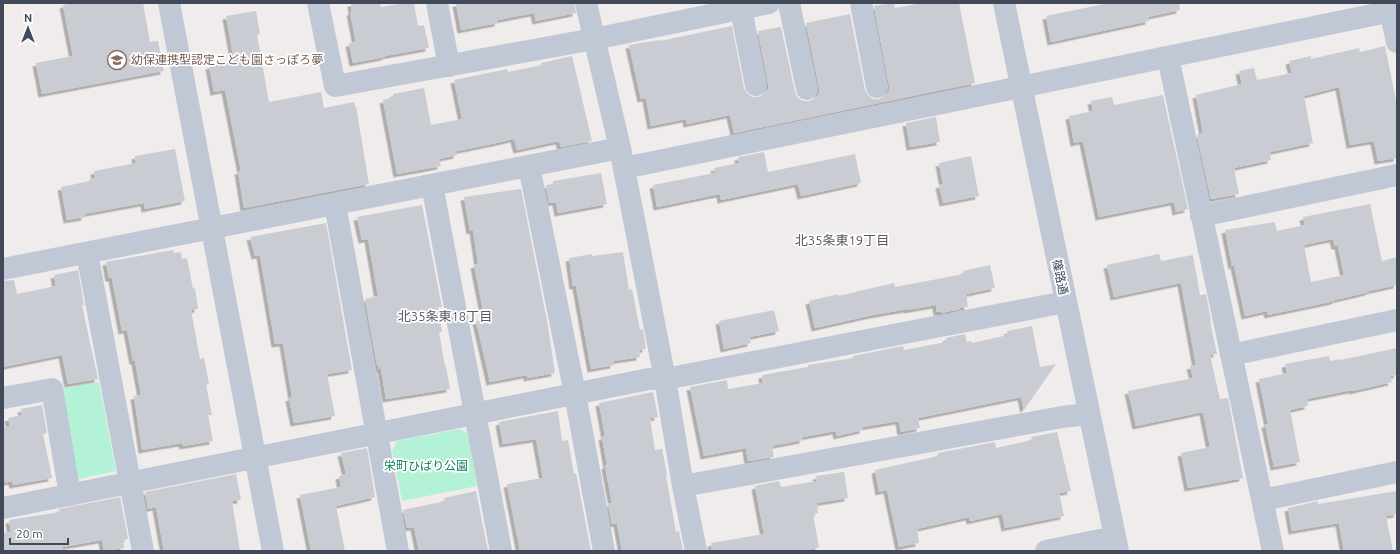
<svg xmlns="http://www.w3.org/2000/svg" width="1400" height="554" font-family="Ubuntu,'Noto Sans JP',sans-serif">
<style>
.green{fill:#b4f2d8}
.building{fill:#caccd4;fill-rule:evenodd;filter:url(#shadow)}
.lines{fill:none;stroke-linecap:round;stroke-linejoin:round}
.minor{stroke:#c0c7d5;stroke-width:22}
.labels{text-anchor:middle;stroke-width:3.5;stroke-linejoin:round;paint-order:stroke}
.education-label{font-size:12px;fill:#785e54;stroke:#fff;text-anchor:start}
.street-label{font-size:12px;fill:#424a5a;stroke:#fff}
.park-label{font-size:12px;fill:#0e815e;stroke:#fff}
.neighbourhood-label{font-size:13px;fill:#585a61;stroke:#fff}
</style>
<defs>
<filter id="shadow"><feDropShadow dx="-3.5" dy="3.5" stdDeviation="0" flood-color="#0004"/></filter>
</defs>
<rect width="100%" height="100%" fill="#efeceb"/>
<path class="green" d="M99,382L116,471L74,480L60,389Z
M460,429L468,434L477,486L402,501L392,451L397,441Z"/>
<path class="building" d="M72,3H143L150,42L158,41L164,71L42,94L36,63L73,56L63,5Z
M351,3H380L381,7L405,3H414L418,26L424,25L429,48L385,56V57L353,63L349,43L356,42L350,12H352Z
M456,3H574L576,13L536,21L534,13L498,20V23L461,30Z
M894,3L895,8L922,3H959L975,83L734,133L730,115L687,124L686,119L651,126L646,98L641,99L629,45L659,40L660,41L732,26L744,88L747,93L752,97H758L764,94L768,89V83L758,31L781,27L795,92L797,97L803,101H809L816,98L819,93V87L806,23L850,14L865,90L868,95L873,99H879L885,96L889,91V85L874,6Z
M1109,3H1179L1180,10L1148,17L1149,21L1051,42L1046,16Z
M256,11L260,34L257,35L269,102L321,92L324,108L354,102L355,106H356L369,184L244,208L238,171H241L225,90L214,92L209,66L234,61L226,16Z
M1385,46L1397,105V158L1378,161L1374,141L1350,145L1339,87L1304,96L1313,143L1270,152L1271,160L1234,168L1239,194L1211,199L1197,135L1203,133L1196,95L1242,84L1239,71L1254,68L1257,80L1292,73L1289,61L1311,56V59L1359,48L1360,52Z
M572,56L592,141L561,147L559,141L517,150L514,139L496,143L457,151V155L439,159L441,166L397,174L383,100L393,98V94L424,88L431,125L462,119L454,80L507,69L508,72L542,65L541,63Z
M1163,95L1188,209L1176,212L1174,202L1099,217L1083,141L1074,143L1069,116L1093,111L1091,101L1112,97L1114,105Z
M936,117L940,142L910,147L906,123Z
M175,149L185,201L145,209L144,203L84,214L85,217L67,220L61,187L90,181L89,179L95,178L94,171L136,163L135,156Z
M764,152L768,172L855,154L861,183L801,196L798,184L721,200L720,194L657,207L653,185L715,173L714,168L739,163L738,157Z
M971,156L979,196L943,203L939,185L943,184L939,163Z
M601,173L607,204L558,213L556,202L549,203L546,185L553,184V181Z
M521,189L548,326L555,373L527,378V375L490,382L476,321L485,320L474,265L478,264L473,230L470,231L464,197Z
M1370,204L1382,261L1397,257V285L1369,291V292L1335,300V301L1268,315L1267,311L1245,316L1234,265L1232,266L1225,230L1275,222L1277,231L1305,225L1303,217ZM1333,239L1335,246H1338L1344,275L1311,282L1304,245Z
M422,205L442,307H438L442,332H439L445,366H446L450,389L386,399L381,369H379L378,365H377L365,299L378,296L368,239L362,240L357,217Z
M326,223L352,370L327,374L335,416L294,423L289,398L292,397L283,343L275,344L260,255L255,256L250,237Z
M173,250L174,253L181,252L182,259L187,258L193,289L195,288L198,309L191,310L200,359L204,358L209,384L206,385L212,415H208L213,441L183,446L182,443L142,450L134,396L141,395L135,361H133L127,330L122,331L112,278H109L106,262Z
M623,252L629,290L632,289L640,330L643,329L646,349L639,350L640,357L613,361L614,365L591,369L576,286H573L569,258L592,254V256Z
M1159,254L1161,261L1193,255L1200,295L1206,294L1211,321H1210L1217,354L1210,355L1220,399L1228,398L1243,478L1188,488L1181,453L1210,447L1203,412L1136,426L1128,391L1193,378L1190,366L1196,365L1181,283L1114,297L1107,265Z
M990,265L995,288L966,294L968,307L960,308V309L941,313V312H937L936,305L908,310V309L873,315L815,328L809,301L838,294V296L894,283L895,287L964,274L963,271Z
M78,270L84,305H82L98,379L68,384L62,355L3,367V281L14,280L17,294L56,286L54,275Z
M774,310L779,331L750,337L751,343L724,349L719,321Z
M1032,326L1040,367L1056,364L1024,410L1021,397L918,418L920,428L901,432L899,421L863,427V430L837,436L836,431L803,437V440L772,446L774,457L748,461L746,448L704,456L690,387L727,380L728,389L763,383L762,375L808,367V365L853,358V356L903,346L904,350L946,342V338L965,334L967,342L971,341L972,343L1008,335L1007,331Z
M1397,348V375L1390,376L1392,382L1353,391L1352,390L1307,399L1308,406L1290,410L1300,462L1274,467L1265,424H1268L1259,379L1287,373L1285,364L1329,356L1330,361L1340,359V360Z
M653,392L658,417L650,418L655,450L662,449L667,474L666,475L676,532L679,531L683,551H622L617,523L612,524L608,504L612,503L605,466L607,465L602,437L605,436L599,403Z
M42,405L47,433L43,434L52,478L13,485L12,481L3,483V427L10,426L8,418L22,415L21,409Z
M558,411L562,441L568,440L574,474L576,473L591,551H520L507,484L543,478L536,439L503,444L499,422Z
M1057,432L1071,491L1059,493L1064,516L1005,528L1002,514L970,521L969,517L917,529L919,543L899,547L887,490L879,492L875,470L938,456V453L995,442L996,448L1032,440L1031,437Z
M367,448L375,497L336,506L345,551H311L300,495L341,487L339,476L346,474L341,453Z
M844,472L848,498L817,503L818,513L813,514L819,548L798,551H712L711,543L764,534L755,486L779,481L781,487L817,481L816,476Z
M236,474L241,500L232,501L240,551H164L156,507L148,509L145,492Z
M476,491L488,551H419L414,527L407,528L403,510L445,501L444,498Z
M1397,491V514L1386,516L1393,551H1344L1339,523L1292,531L1288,508L1318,501V504Z
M120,497L128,539L123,540L124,548L104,551L102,540L62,547L63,551H3V533L11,532L9,520L60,512L59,509Z"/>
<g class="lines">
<path class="minor" d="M169,3L273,551
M318,3L335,86L594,39L769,3
M437,3L449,66
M586,3L620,148L665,379L683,486L696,551
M789,3L807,89
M861,3L877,87
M1004,3L1118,551
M741,9L756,85
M1390,11L1397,42
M1168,57L1273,551
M529,166L575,394L604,551
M624,168L1397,10
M432,185L501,551
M335,204L398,551
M1201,216L1397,175
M87,253L143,551
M3,269L620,148
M1231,355L1397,320
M3,398L52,389L70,495
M683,486L1062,417L1089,414
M1263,500L1397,472
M3,508L649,379H665L1065,302
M1046,551L1115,537"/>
</g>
<defs>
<g id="school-ring" transform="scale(1)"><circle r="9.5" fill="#fff" stroke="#8d6e63" stroke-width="1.5"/><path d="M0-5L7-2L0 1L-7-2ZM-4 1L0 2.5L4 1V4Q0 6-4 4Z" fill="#8d6e63"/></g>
</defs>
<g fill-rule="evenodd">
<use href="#school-ring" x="117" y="60"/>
</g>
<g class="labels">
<g class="education-label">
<text x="131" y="64">幼保連携型認定こども園さっぽろ夢</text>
</g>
<g class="street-label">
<text transform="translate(1060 277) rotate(78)" y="4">篠路通</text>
</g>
<g class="park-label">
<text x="426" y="470">栄町ひばり公園</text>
</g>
<g class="neighbourhood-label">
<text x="842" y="245">北35条東19丁目</text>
<text x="445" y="321">北35条東18丁目</text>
</g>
</g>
<rect width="1400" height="554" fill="none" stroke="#424a5a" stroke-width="8"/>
<g transform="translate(28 28)" stroke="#ffffff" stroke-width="3" paint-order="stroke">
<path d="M0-3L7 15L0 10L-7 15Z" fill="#424a5a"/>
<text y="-6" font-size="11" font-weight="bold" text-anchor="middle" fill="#424a5a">N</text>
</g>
<path d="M10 538v6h58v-6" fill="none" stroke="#424a5a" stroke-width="2"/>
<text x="16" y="538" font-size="12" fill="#424a5a" stroke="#ffffff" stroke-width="3" paint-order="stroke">20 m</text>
</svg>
